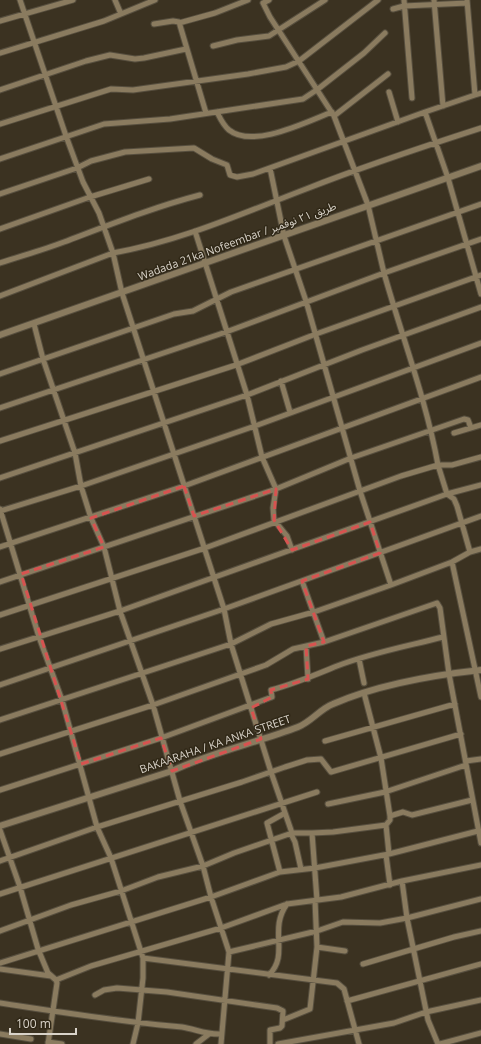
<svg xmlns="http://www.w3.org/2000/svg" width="481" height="1044" font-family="'Open Sans','Noto Sans Arabic',sans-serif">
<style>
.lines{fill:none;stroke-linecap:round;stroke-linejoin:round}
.minor-casing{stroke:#574f3f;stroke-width:7}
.tertiary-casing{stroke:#574f3f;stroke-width:8}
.minor{stroke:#8a7b5f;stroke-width:5}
.tertiary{stroke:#8a7b5f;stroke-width:6}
.marked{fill:none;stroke:#d75350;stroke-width:3;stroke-dasharray:8 5;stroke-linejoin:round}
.labels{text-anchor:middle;stroke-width:3;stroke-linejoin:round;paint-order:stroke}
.street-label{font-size:11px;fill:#d9d3c9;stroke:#302817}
</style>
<rect width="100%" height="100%" fill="#3b3221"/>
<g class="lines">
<g class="minor-casing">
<path id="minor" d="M115,0L121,14
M404,0L412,98
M434,0L443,106
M467,0L475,95L425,112L448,178L481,294
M393,9L404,6L467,3
M0,21L73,0
M179,23L215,13L248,0
M154,24L173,21L179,22L206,113
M213,46L237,40L269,36L325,0
M0,53L104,21L155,0
M0,90L86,61L110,55L135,59L144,58L186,49
M389,92L398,122
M475,95L481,93
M217,112C220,118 223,125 229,130C253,149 306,122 332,112
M334,116L388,74
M0,124L111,89L133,90L248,74L286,67L299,61L378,0
M0,159L104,124L170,119L303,99L318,89L364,53L385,33
M270,168L284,236L306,301L360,491L391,585
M0,194L77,168L91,161L125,152L194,148L212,159L227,165L230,175L237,177L253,174L425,112
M0,229L90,197L149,179
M195,231L247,395L262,457L276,489L273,508L274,520L287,536L292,550
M0,263C21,256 43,250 64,242C109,225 154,207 200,195
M0,296L113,253L99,213L83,182L66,136L20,0
M34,324L43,359L75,453L81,486L91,518L104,547L120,611L153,705L180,801L203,866L211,897L229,952L221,1044
M0,374L174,314L193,311L231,292L481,204
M281,381L290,412
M0,408L226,332L384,273L368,205L334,116L270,17L263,3L269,0
M454,433L481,425
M0,441L236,365L316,334L481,275
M0,478L247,395L362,350L481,307
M447,494L454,499L457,506L470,552
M447,494L481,485
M0,509L39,637L62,700L97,827L111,858L143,958V978L138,1023L133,1044
M0,511L81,486L255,426L481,343
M0,547L184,486L481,377
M452,562L481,697
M302,581L324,642
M0,582L276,489L351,458L464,419L468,420L471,428
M0,615L205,548L401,476L438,465C426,399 402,337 384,273L481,239
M306,646L308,679
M0,649L120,611L447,494L438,465H452L481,457
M359,659L364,683
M0,685L224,609L481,516
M364,693L381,758L390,816V820L386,825L389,854
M0,720L231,644L271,624L314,612L391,585L452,562L470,552L481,549
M325,741L455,704
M0,754L153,705L266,665L293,649L324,642L437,603L440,608L449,674L481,843
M466,761L481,759
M0,790L161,738L272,697L271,690C294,684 315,675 337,666C370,653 408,646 443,637
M328,804L385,792L466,765
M390,816L403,812L412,815L472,800
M0,830L20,887L38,949L48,973L56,980L57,983L48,1044
M312,833L333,832L386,825
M291,834L295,842L301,869
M386,855L390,885
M0,861L97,827L242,782L285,767L307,760L321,759L331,772L461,734
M280,872L267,823L285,813
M0,894L317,792
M317,900L312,833H292L271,772L231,644L224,609L122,293L113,253C181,241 243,213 306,189C364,166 422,147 481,128
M0,931L71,905L121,891L158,877L203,866L234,853L292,833
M317,947L345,951
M229,952L317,931L343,922L380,923L407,918L402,881
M143,958L337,983L344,989L359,1044
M0,963L211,897L280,872L315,868L389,854L478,831
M363,964L454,937L481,931
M0,969L51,976
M269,975C290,954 268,930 287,904
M56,980L91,966L221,928L287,904L341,897L402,881L481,865
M95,995L104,990L117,988L167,992L277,1008L283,1011L282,1026L280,1028L270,1030V1044
M347,1001L481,964
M0,1003C60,1012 121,1022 182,1027C195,1029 207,1035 221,1034
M283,1020L310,1009L317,947L315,900
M0,1034L31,1039
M48,1042L62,1044
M196,1044L209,1034
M278,1044L394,1023L426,1012L481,1000
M438,1044L428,1020L407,918L481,899
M440,1044L481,1033"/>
</g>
<g class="tertiary-casing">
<path id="tertiary" d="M0,335L481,166
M0,826L172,771C212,752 256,743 298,727C311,722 320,709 333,704C377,685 434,675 481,670"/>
</g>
<use href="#minor" class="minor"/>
<use href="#tertiary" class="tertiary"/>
</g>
<path class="marked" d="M184,486L194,516L276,489L274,520L292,550L370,522L380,553L302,581L324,642L306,646L308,679L271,690L272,697L251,708L261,739L172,771L161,738L81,764L21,574L104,547L91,518Z"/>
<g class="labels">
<g class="street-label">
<text transform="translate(237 241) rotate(-20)" y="4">Wadada 21ka Nofeembar / طريق ٢١ نوفمبر</text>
<text transform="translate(215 744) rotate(-19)" y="4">BAKAARAHA / KA ANKA STREET</text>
</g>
</g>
<path d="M10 1028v6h66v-6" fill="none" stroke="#d9d3c9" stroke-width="2"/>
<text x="16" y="1028" font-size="12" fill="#d9d3c9" stroke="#302817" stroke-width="3" paint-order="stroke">100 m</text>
</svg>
